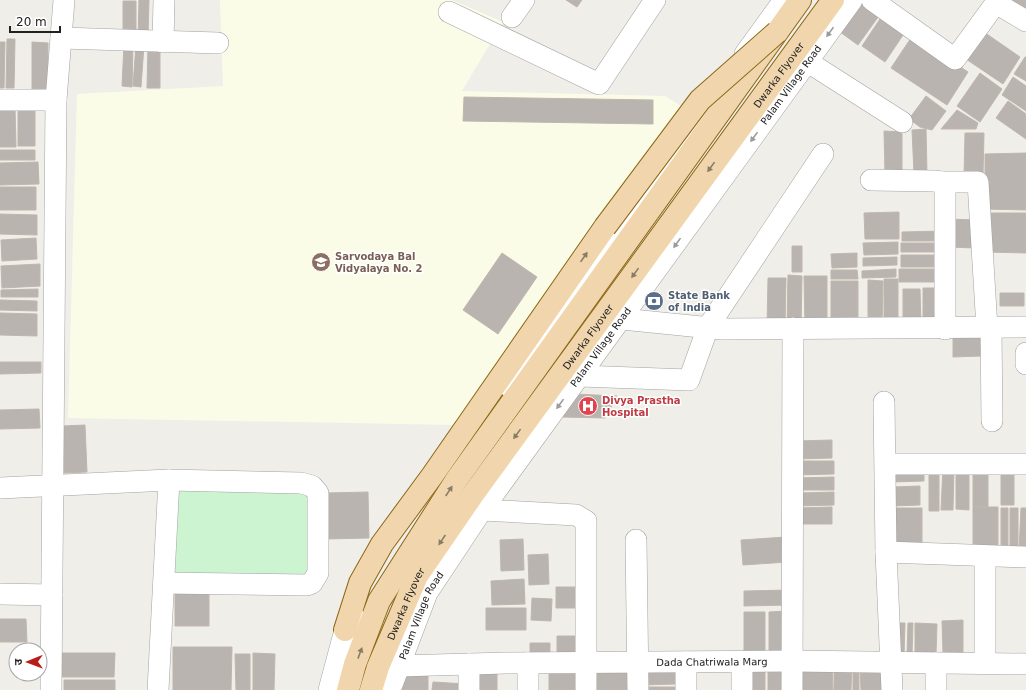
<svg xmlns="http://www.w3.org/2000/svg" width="1026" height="690" font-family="'DejaVu Sans','Noto Sans Devanagari',sans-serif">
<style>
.education{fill:#fbfce7}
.park{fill:#cdf4d1}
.building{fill:#b9b4af;stroke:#c0b6ad}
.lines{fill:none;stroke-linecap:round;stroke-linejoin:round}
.minor-casing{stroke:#a2a2a2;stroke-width:22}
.major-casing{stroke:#8c6713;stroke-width:24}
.minor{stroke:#fff;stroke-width:21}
.major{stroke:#f1d6ad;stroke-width:22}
.major-bridge-casing{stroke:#8c6713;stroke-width:24;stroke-linecap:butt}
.major-bridge{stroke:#f1d6ad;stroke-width:22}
.oneway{fill:#9b9b9b}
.oneway2{fill:#897c67}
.labels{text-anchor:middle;stroke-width:3;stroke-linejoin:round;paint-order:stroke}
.street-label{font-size:10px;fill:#212121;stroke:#fff}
.education-label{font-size:10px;font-weight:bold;fill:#785e54;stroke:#fff;text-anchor:start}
.service-label{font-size:10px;font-weight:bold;fill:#4e5e75;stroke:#fff;text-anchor:start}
.health-label{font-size:10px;font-weight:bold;fill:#be3a42;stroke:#fff;text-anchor:start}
</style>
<rect width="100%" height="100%" fill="#f0eee9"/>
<path class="education" d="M220,0H452L503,22L462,91L665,96L681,106L455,425L68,418L77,94L223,86Z"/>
<path class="park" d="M174,487L307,489L309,580L169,578Z"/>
<path class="building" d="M139,0H149L148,37H138Z
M566,0H582L577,7Z
M863,0L881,13L858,45L836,29Z
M1007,0H1026V12Z
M123,1H136V35H123Z
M884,13L907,29L885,62L862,46Z
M981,30L1020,57L1003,84L963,57Z
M913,35L968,72L947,105L891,68Z
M7,39H15L14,88H6Z
M0,42H5L4,88H0Z
M32,42L48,43V89H32Z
M124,44H133L132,87L122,86Z
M136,44L144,45L141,87L133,86Z
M148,45L160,46V88H147Z
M1025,57H1026V81L1014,74Z
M980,73L1002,89L980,122L957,106Z
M1013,77L1026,86V111L1002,95Z
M926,96L946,111L932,130L920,127L909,119Z
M464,97L653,100V124L463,121Z
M1008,101L1026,114V139L996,118Z
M0,107H15L16,147H0Z
M18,110H35V146H18Z
M957,110L978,123L976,129H941Z
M926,129L927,174H914L912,130Z
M884,131L902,132V174L885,175Z
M965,133H984L983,176H964Z
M0,150H35V160H0Z
M1026,153V210L982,209L985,180V154Z
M38,162L39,184L0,185V163Z
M0,187H36V210H0Z
M899,212V239H865L864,213Z
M986,213H1026V253L985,252Z
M0,214L37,215V235L0,234Z
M948,219L976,220L975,248L947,247Z
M942,231L943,241H902V232Z
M36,238L37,259L2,261L1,240Z
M898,242V254L864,255L863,243Z
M901,243H942V252H901Z
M792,246H802V272H792Z
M502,253L537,277L498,334L463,310Z
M857,253V267L832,268L831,254Z
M901,255H942V267H901Z
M897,257V265L863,266V258Z
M40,264V286L2,288L1,266Z
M896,269V277L862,278V271Z
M899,269H941V282H899Z
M831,270H857L858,279H831Z
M788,275L802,276L801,328H787Z
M804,276H827V327H805Z
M768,278H786L785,327H767Z
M884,279H898V325H884Z
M868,280L883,281L882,325L868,324Z
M831,281H858V327H831Z
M923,288H942V326L923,327Z
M38,289V297H1V290Z
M903,289H920L921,326H903Z
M1000,293H1024V306H1000Z
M0,300L37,301V311L0,310Z
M0,313L37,314V336L0,335Z
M953,330H981V356L953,357Z
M0,362H41V373L0,374Z
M574,394L617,396L605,418L563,417Z
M39,409L40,428L0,429V410Z
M85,425L87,472L64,473L63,426Z
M832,440V458L796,459V441Z
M795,461H834V474L796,475Z
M973,466H988V507H973Z
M893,467H924V481L893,482Z
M929,467H939V511H929Z
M943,467H954L953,510H941Z
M956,467H969V510L956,509Z
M1001,469L1014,471V505H1001Z
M834,477V490H796V478Z
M920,486V505L892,506V487Z
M368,492L369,538L327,539L326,493Z
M834,492V505L798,506V493Z
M832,507V524H797V508Z
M973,507H998V551H973Z
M891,508H922V549H892Z
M1001,508H1008V550H1001Z
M1010,508H1018V551H1010Z
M1021,508H1026V551L1019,550Z
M786,537L788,562L743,565L741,540Z
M523,539L524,570L501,571L500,540Z
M548,554L549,584L529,585L528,555Z
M524,579L525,604L492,605L491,581Z
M556,587H584L585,608H556Z
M790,590V605L744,606V591Z
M175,591H209V626H175Z
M532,598L552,599L551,621L531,620Z
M486,608H526V630H486Z
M787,611L788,654H769V612Z
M744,612H765V654H744Z
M0,619H26L27,642H0Z
M963,620V653H943L942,621Z
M896,623H905L904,654H896Z
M908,623H913L912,655H907Z
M915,623L937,624L936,654L915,653Z
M557,636H579V654H557Z
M530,643H550V658H530Z
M173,647H232L231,690H173Z
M62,653H115L114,677H62Z
M253,653L275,654L274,690H253Z
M235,654H250V690H236Z
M633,665L634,690H590L589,666Z
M889,665V690H861L860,666Z
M832,666L833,690H795V667Z
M834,666H852L851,690H834Z
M853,667H859V690H853Z
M676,668V684L642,685V669Z
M765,669V690H746V670Z
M768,669L790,670L789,690H768Z
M473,671H497V690H473Z
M428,673V690H399L402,674Z
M549,674H579V690H549Z
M64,680H115V690H64Z
M433,682L466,684L465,690H432Z
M643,687H681V690H643Z"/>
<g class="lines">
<g class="minor-casing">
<g id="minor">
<path d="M872,0L955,59L998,0"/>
<path d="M996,3L1026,21"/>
<path d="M449,12L599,84L655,0"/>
<path d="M512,17L524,0"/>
<path d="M61,38L218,43"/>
<path d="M163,42L164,0"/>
<path d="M745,54L784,0"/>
<path d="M808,62L902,122"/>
<path d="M0,100H56"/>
<path d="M871,180L934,181L941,182L945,185V329"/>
<path d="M941,182H978L987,328"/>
<path d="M622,319L721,329L1026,327"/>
<path d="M991,328L992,421"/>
<path d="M1026,353V364"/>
<path d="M580,376L689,380L708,327L823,154"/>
<path d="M507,385L622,231L706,109"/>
<path d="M884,402L886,552L892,690"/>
<path d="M886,464H1026"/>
<path d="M0,488L169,480L158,690"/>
<path d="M482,510L576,515L586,521V690"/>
<path d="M636,540L638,690"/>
<path d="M886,552L1026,557"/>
<path d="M164,583L307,585L312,583L318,573V493L312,486L301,483L169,480"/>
<path d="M0,594L52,595"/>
<path d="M528,663V690"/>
<path d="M936,663V690"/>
<path d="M985,663V556"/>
<path id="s1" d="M398,666L506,663L793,661L1026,664"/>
<path d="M51,690L56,100L64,0"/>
<path d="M329,690L345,630L353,615"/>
<path id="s2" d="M390,690L427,593L482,510L852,0"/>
<path d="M469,690V664"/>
<path d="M686,690V662"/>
<path d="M742,690V662"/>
<path d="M792,690L793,328"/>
</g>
</g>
<g class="major-casing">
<g id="major">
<path d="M345,630L360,583L382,544L432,476L605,227"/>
<path d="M348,690L355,664L379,601L457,479L800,0"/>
<path id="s3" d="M371,690L378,667L417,576L474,493L833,0"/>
</g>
</g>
<use href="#minor" class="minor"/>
<use href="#major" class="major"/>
<g class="major-bridge-casing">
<path id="major-bridge" d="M605,227L700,100L777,32"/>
</g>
<use href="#major-bridge" class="major-bridge"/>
</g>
<defs><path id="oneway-solid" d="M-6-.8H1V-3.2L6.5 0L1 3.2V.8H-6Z"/></defs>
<g class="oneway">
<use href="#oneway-solid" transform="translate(830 32) rotate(126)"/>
<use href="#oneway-solid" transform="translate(754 137) rotate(126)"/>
<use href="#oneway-solid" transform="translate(677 243) rotate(126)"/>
<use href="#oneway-solid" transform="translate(560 404) rotate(126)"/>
</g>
<g class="oneway2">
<use href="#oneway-solid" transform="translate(711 167) rotate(126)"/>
<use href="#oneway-solid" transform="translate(584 257) rotate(-55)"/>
<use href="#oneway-solid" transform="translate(635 273) rotate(126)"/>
<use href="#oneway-solid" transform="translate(517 434) rotate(126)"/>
<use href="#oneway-solid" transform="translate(449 491) rotate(-57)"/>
<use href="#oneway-solid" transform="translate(442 540) rotate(124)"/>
<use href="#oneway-solid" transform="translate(360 653) rotate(-70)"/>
</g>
<defs>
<g id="school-disc" transform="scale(1)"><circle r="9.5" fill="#8d6e63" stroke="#fff"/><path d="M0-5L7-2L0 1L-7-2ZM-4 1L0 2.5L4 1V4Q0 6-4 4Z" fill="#fff"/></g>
<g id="bank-disc" transform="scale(1)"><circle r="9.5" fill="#5c6f8a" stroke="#fff"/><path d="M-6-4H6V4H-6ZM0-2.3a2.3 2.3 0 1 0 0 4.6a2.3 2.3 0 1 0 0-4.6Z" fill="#fff"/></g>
<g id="hospital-disc" transform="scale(1)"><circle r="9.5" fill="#e0444e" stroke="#fff"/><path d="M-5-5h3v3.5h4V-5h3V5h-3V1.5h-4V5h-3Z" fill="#fff"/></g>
</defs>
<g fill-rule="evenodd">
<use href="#school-disc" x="321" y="262"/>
<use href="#bank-disc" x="654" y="301"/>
<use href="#hospital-disc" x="588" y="406"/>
</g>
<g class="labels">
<g class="street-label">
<text dy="4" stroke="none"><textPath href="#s3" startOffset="741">Dwarka Flyover</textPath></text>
<text dy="4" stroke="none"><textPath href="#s2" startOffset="729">Palam Village Road</textPath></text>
<text dy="4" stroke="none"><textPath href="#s3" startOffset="417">Dwarka Flyover</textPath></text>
<text dy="4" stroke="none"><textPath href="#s2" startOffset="405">Palam Village Road</textPath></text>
<text dy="4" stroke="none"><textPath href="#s3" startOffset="93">Dwarka Flyover</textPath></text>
<text dy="4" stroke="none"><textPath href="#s2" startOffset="81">Palam Village Road</textPath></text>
<text dy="4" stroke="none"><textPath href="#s1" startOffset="314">Dada Chatriwala Marg</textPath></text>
</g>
<g class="education-label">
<text x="335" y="260">Sarvodaya Bal<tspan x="335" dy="12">Vidyalaya No. 2</tspan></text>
</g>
<g class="service-label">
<text x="668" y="299">State Bank<tspan x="668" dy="12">of India</tspan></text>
</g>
<g class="health-label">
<text x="602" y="404">Divya Prastha<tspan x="602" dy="12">Hospital</tspan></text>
</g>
</g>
<g transform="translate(28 662) rotate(269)"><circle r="19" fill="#ffffff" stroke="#a6a6a6"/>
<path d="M0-3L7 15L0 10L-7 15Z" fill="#ba1d19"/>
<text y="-6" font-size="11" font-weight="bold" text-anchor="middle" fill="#212121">उ</text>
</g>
<path d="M10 26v6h50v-6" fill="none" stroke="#212121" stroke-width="2"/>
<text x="16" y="26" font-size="12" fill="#212121" stroke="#ffffff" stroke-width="3" paint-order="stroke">20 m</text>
</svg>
